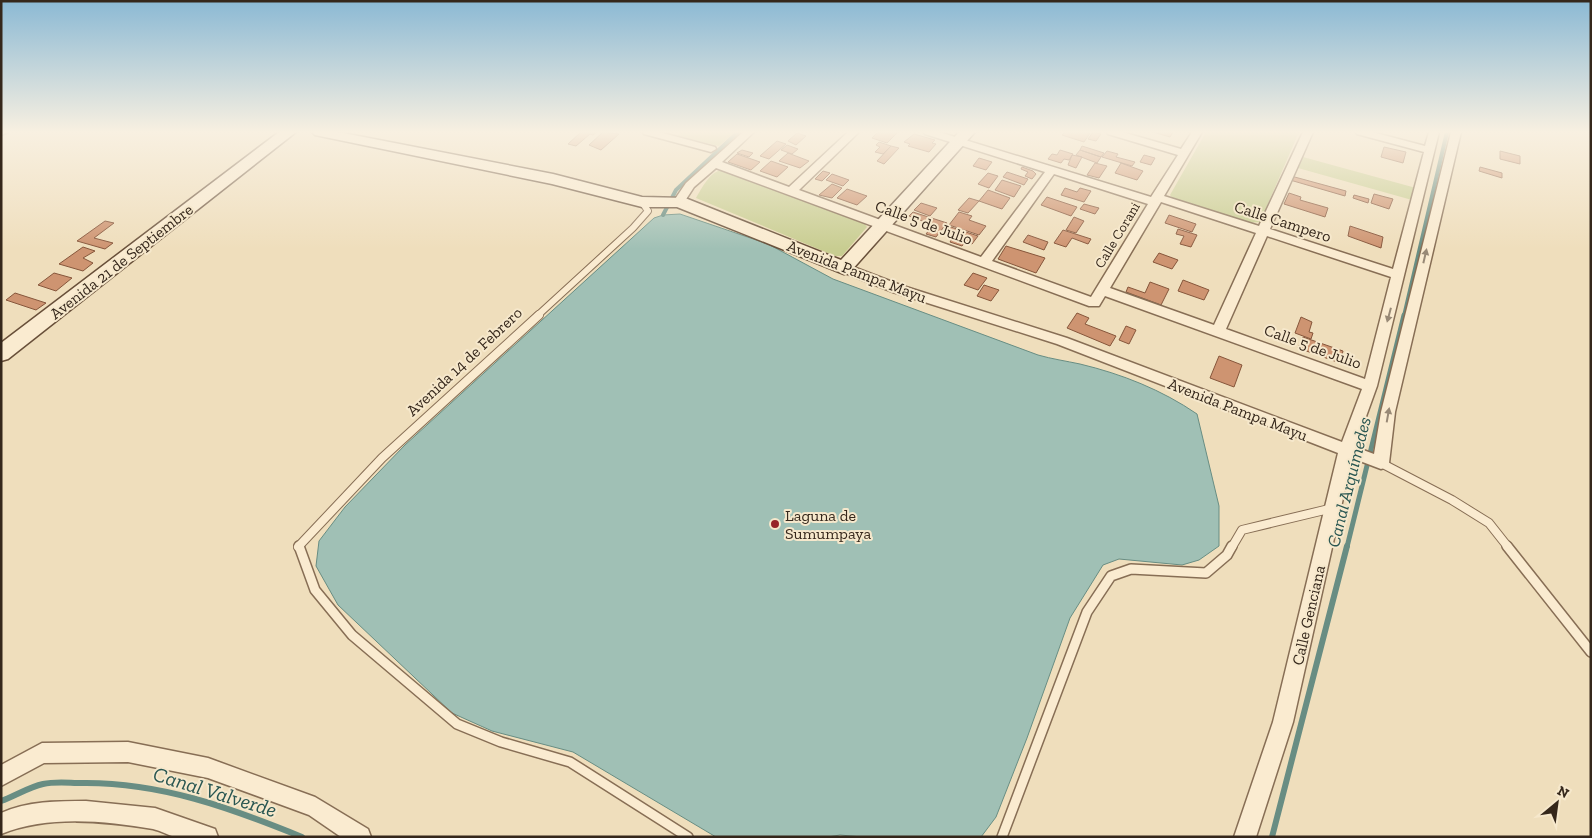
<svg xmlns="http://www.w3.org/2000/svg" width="1592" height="838" font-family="'Zilla Slab',serif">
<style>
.green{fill:#c8cd91}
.water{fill:#a0c0b5;stroke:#688d83}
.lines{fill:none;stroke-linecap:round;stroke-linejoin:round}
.stream-far2{stroke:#688d83;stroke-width:4}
.stream-far1{stroke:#688d83;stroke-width:5}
.stream{stroke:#688d83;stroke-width:6}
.building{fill:#ce9471;stroke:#86563b}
.lane-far2-casing{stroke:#876e55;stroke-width:8}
.lane-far1-casing{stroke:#876e55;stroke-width:10}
.lane-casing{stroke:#876e55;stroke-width:12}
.street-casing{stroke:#876e55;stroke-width:3}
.secondary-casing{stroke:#684f39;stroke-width:3}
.lane-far2{stroke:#faebd0;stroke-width:6}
.lane-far1{stroke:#faebd0;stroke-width:8}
.lane{stroke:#faebd0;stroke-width:9}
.street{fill:#faebd0;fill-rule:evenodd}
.secondary{fill:#faebd0;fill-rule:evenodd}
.oneway{fill:#988976}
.poi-dot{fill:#972429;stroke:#f6e8cc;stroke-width:2}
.labels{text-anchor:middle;stroke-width:4;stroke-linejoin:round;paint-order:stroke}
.far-street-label{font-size:14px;fill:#35271b;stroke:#f6e8cc}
.street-label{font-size:16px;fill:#35271b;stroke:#f6e8cc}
.poi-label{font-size:16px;fill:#35271b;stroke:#f6e8cc;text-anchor:start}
.water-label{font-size:18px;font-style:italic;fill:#295651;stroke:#f6e8cc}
.near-water-label{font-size:21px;font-style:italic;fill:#295651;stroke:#f6e8cc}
</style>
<rect width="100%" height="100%" fill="#efdebc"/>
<path class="green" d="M683,132H735L719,146L678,136Z
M1206,132H1299L1260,222L1247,223L1174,200L1170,195Z
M1303,157L1416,188L1412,200L1298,168Z
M721,170L864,223L867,227L842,256H835L696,198C702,188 709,173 721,170Z"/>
<path class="water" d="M680,214L768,244L833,279L1038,355C1052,359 1066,361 1080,364C1122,374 1162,390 1197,414L1219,506V546L1199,560L1182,565L1119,559L1103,565L1070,618L1027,738L996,817L981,837H862L840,835L828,837H716L573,752L492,731L452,713L338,605L316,566L319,541L345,507L405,445L654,218L663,215Z"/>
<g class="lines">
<path class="stream-far2" d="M663,215L676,190L738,132
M1404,316L1447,132"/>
<path class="stream-far1" d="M1347,547L1404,315"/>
<path class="stream" d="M1,801C15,796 29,787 43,784C56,781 69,783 82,783C160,782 231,808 302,837
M1272,837L1347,546"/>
</g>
<path class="building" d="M581,132H597L593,135L590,134L576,146L568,144Z
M603,132L619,134L601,150L589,145Z
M878,132H898L887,143L872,138Z
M1065,132H1085L1090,133L1084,142L1062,135Z
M1093,132L1101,134L1096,141L1088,139Z
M1153,132H1173L1170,137Z
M797,133L806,136L796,145L788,141Z
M914,134L935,140L932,143L936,144L929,152L908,146L910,144L904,142Z
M777,141L786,144L769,159L760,156Z
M879,142L891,146L883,154L875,152L880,147L876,145Z
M787,145L798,149L792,154L781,150Z
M891,146L899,148L884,164L877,161Z
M1082,146L1104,153L1101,157L1080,150Z
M1384,147L1406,152L1403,163L1381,157Z
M742,150L753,153L749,157L737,153Z
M1060,150L1073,154L1069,160L1064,159L1061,163L1048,159L1052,154L1057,155Z
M1080,150L1101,157L1097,163L1076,155Z
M1107,151L1118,154L1116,157L1135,162L1132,166L1102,157Z
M1500,151L1520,156V164L1500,159Z
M788,153L809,161L800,168L779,161Z
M737,154L760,162L751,170L728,162Z
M1072,155L1082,157L1076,168L1068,165Z
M1144,155L1155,158L1151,165L1140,162Z
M979,158L992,162L986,170L973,166Z
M771,161L788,167L777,177L760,171Z
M1095,163L1107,166L1099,178L1087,175Z
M1121,163L1143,171L1137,180L1115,173Z
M1022,167L1033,171L1036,174L1032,179L1025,176L1028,172L1021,169Z
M1480,167L1502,173V178L1479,171Z
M823,171L830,173L822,181L815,179Z
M1007,172L1028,179L1024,185L1003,177Z
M988,173L998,176L989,188L978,184Z
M832,174L849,180L843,186L826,180Z
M1291,176L1346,191L1345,196L1290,180Z
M1002,180L1021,186L1014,197L995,190Z
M832,184L842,188L832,198L819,195Z
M1065,188L1077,192L1080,188L1091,191L1084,202L1061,195Z
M847,189L867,196L857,205L837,198Z
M988,190L1010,198L1002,209L979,201Z
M1289,193L1301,197L1300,200L1328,208L1325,217L1284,204Z
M1374,194L1393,199L1389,209L1371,203Z
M1354,195L1369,199L1368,203L1353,198Z
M1047,197L1077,207L1071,216L1041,205Z
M969,198L979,201L968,213L958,210Z
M921,203L937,208L930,216L914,210Z
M1084,204L1099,208L1095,214L1080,209Z
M913,212L947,223L936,237L926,234L933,225L909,216Z
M959,212L972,216L969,220L986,226L979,235L949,225Z
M1169,215L1196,224L1192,232L1165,223Z
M1074,217L1084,221L1076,233L1066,230Z
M105,221L114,223L94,238L113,243L105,249L77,241Z
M1350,226L1383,237L1381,248L1348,236Z
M951,227L978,236L972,244L966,241L962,246L950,242L954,236L946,233Z
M1178,229L1197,235L1191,247L1180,244L1184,236L1176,234Z
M1063,230L1091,239L1088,244L1072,238L1066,247L1054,243Z
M1028,235L1048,242L1044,250L1023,242Z
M1006,246L1045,258L1036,273L998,259Z
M83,247L95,251L83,258L93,263L83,271L59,264Z
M1159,253L1178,260L1172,269L1153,262Z
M54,273L72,278L56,291L38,285Z
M973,273L987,278L978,290L964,285Z
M1183,280L1209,290L1204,300L1178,291Z
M1150,282L1169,289L1161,305L1126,292L1128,287L1145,293Z
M984,285L999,290L991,301L977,296Z
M15,293L46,303L36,310L6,300Z
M1077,313L1089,318L1085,324L1116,336L1110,346L1067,328Z
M1301,317L1312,322L1309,332L1313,333L1311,339L1295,333Z
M1126,326L1136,330L1129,344L1119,340Z
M1303,337L1343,351L1340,363L1298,348Z
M1219,356L1242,365L1234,387L1210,378Z"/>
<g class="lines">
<g class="lane-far2-casing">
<path id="lane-far2" d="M537,316L633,228L648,211L642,202"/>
</g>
<g class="lane-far1-casing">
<path id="lane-far1" d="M1381,463L1452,500L1489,523L1508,547
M298,547L382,458L539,315
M1232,547L1242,530L1333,508"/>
</g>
<g class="lane-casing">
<path id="lane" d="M299,546L315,590L352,635L457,724L501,742L570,762L688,837
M1507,546L1591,652
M1002,837L1087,612L1111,576L1131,569L1206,573L1227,555L1232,546"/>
</g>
<g class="street-casing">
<path id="street" d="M1,132H8L1,135Z
M643,132H659L715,147L716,149L711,152L644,134Z
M743,132H754L722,162L789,187L848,132H859L799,190L981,257L1045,172L925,134L924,132H939L1151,197L1178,155L1108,134L1107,132H1122L1181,149L1192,132H1202L1164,196L1259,226L1303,132H1313L1270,229L1393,269L1424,152L1357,134L1356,132H1372L1425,146L1429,132H1439L1377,386L1355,447L1374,454L1381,412L1451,132H1461L1395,412L1389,463L1387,467L1381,469L1352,458L1293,722L1256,837H1234L1273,722L1338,453L1057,344L893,292L840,271L838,268L840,265H848L903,286L1067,338L1342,442L1362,389L1105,296L1099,306H1089L716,168L694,187L683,204H675L673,202L686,183ZM1054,174L1148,204L1091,297L992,261ZM1161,202L1256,233L1214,325L1110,288ZM1267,236L1391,277L1365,379L1226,329Z
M128,742L208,758L315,797L368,829L371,837H341L309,815L208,778L128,762L44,763L1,786V765L42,743Z
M86,801L155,808L215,829L218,837C204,837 188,838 175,837C168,835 161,831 153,829C104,821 49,815 1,834V813C28,801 57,801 86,801Z"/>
</g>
<g class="secondary-casing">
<path id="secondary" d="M279,132H296L8,359L1,361V343Z
M312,132H338L553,174L642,197L685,198L841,260L959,132H975L850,272L844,274L677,207H642L552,184L315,135Z"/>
</g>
<use href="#lane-far2" class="lane-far2"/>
<use href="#lane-far1" class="lane-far1"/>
<use href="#lane" class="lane"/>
<use href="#street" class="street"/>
<use href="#secondary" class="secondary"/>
</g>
<defs><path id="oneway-solid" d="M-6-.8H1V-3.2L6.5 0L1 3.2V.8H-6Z" transform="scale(1.25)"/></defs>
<g class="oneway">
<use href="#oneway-solid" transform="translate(1425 256) rotate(-77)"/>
<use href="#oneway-solid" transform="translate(1389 315) rotate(105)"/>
<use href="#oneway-solid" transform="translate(1388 415) rotate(-80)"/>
</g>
<linearGradient id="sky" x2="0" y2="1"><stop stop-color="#8bb9d4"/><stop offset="0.53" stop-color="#f8f0e1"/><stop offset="1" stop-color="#f8f0e1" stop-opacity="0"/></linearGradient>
<rect width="1592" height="249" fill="url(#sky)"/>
<circle class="poi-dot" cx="775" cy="524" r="5"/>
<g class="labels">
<g class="far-street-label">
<text transform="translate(1117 235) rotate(-59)" y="5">Calle Corani</text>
</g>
<g class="street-label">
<text transform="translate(1283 221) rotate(18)" y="6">Calle Campero</text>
<text transform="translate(924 222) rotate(20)" y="6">Calle 5 de Julio</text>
<text transform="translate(121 261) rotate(-38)" y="6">Avenida 21 de Septiembre</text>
<text transform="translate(857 271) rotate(21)" y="6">Avenida Pampa Mayu</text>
<text transform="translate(1313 346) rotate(20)" y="6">Calle 5 de Julio</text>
<text transform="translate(464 361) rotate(-43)" y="6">Avenida 14 de Febrero</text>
<text transform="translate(1238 409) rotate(21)" y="6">Avenida Pampa Mayu</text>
<text transform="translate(1308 615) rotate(-77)" y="6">Calle Genciana</text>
</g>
<g class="poi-label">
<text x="785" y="521">Laguna de<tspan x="785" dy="18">Sumumpaya</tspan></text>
</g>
<g class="water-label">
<text transform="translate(1349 482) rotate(-76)" y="6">Canal Arquímedes</text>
</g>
<g class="near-water-label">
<text transform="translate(215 792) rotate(17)" y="7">Canal Valverde</text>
</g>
</g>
<rect width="1592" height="838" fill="none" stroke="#35271b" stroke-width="5"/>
<g transform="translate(1557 803) rotate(29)" stroke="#f6e8cc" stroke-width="4" paint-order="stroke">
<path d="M0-4L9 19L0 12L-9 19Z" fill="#35271b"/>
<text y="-8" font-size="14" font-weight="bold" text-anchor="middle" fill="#35271b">N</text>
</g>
</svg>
